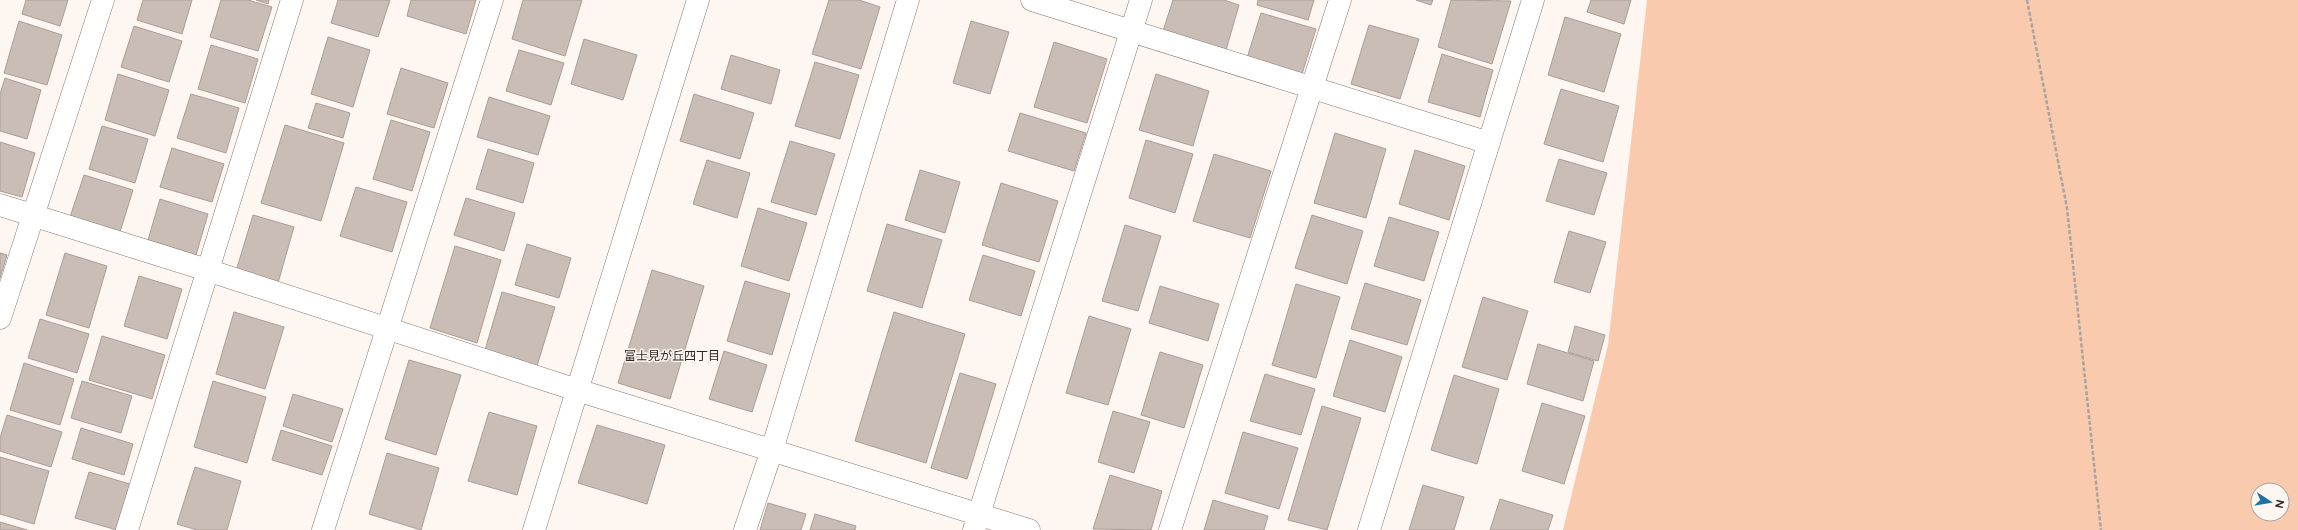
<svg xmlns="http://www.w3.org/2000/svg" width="2298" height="530" font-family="Figtree,'Noto Sans JP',sans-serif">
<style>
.green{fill:#facaae;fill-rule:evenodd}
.building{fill:#cabdb6;stroke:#aa9d96}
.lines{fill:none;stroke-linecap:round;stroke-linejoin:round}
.minor-casing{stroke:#857973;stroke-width:23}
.path{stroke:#aaa4a0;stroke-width:2.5;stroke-dasharray:4 2;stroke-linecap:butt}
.minor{stroke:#fff;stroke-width:22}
.labels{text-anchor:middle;stroke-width:3;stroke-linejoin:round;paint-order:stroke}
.neighbourhood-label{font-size:12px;fill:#2c2725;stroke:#fef6f1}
</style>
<rect width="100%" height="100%" fill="#fef6f1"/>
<path class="green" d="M1647,0H2298V530H1563L1608,345ZM2258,490H2282V514H2258Z"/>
<path class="building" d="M26,0H68L60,26L22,14Z
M143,0H192L182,34L137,20Z
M221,0H248L272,7L258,51L210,37Z
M256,0H269L268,4Z
M338,0H390L378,37L331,23Z
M411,0H476L466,34L407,16Z
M523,0H582L565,56L512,39Z
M829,0H859L880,7L861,69L812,54Z
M1173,0H1224L1239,5L1226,50L1163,31Z
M1258,0H1314L1308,20L1257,5Z
M1416,0H1433L1431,5Z
M1451,0L1511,1L1492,64L1438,47Z
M1591,0H1631L1624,24L1587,12Z
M1261,13L1316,29L1302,74L1247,58Z
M1565,17L1621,34L1604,92L1548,75Z
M19,21L62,35L47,85L4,73Z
M971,21L1009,32L990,94L953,83Z
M1369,25L1419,39L1400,99L1351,84Z
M134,26L182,41L169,82L121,67Z
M328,37L370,50L353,107L311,94Z
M584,39L637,55L623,100L571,84Z
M1054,42L1107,59L1087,123L1034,107Z
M211,45L258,59L245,103L198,89Z
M519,50L564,63L551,105L506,91Z
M1442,54L1493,70L1480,117L1428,102Z
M731,55L780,70L771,104L721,89Z
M815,62L859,75L840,139L795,126Z
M401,68L448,83L434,128L387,114Z
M118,74L169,90L155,136L105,120Z
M1156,74L1209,91L1193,146L1139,130Z
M5,78L41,90L27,139L0,131V94Z
M1561,89L1619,106L1603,162L1544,144Z
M191,94L239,108L226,153L177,138Z
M694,94L754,113L740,159L680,141Z
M489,97L550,116L538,155L477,137Z
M316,103L350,113L343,138L308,128Z
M1020,113L1086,133L1074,171L1008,151Z
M391,120L430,132L412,191L373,179Z
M285,125L344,143L321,221L261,203Z
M102,126L148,139L135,183L89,169Z
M1335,133L1386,149L1366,218L1314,203Z
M1146,140L1193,154L1175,213L1129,198Z
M790,141L835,154L816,215L771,202Z
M0,142L35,153L22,197L0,191Z
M172,148L224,164L212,202L160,187Z
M488,149L534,163L523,203L476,189Z
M1415,150L1465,166L1449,220L1399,204Z
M1214,154L1271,171L1250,238L1193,221Z
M1559,159L1607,173L1594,215L1546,201Z
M707,160L750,173L737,218L693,204Z
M920,170L960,182L945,233L905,220Z
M84,175L133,190L120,232L70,217Z
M1001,183L1058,201L1039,262L982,245Z
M356,187L407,202L392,252L340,236Z
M466,198L515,213L504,251L454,235Z
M160,199L208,214L196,255L148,240Z
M758,208L807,223L789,281L741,266Z
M253,215L294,227L278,283L236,271Z
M1312,215L1363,231L1347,284L1295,268Z
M1389,217L1439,232L1424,281L1374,266Z
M887,224L942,240L922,308L867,291Z
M1125,225L1161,236L1138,311L1102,301Z
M1569,231L1606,242L1590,293L1554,282Z
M527,244L571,258L559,298L515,285Z
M455,246L501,260L477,343L430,328Z
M0,253L7,255L0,278Z
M65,253L107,266L89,328L46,315Z
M983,255L1035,271L1021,316L969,300Z
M652,270L704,286L670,399L618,383Z
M139,276L182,289L167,339L124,326Z
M745,281L790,294L772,355L727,341Z
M1365,283L1421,300L1407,345L1351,329Z
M1296,284L1340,297L1316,378L1272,365Z
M1160,286L1219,304L1208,341L1149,323Z
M502,292L555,307L537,366L485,350Z
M1483,297L1528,311L1507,380L1462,367Z
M234,312L284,327L265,389L216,374Z
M894,312L965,334L926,463L855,441Z
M1089,316L1131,329L1108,405L1066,393Z
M40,319L89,334L77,373L28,358Z
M1575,326L1605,335L1598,361L1568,352Z
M102,336L165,355L152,399L89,380Z
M1350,340L1402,357L1385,412L1333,396Z
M1538,344L1594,361L1583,401L1527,384Z
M724,351L767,365L752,412L709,399Z
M1160,352L1203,365L1184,428L1141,415Z
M409,360L461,375L436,455L385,439Z
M24,363L74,379L60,425L10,410Z
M960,373L996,384L967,479L931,468Z
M1265,374L1315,389L1301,435L1250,421Z
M1454,375L1499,389L1477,464L1431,450Z
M82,381L132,396L121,433L71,418Z
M213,381L266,397L247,463L194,447Z
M293,394L343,409L332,442L283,426Z
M1542,403L1585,416L1564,484L1522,471Z
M1322,406L1361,418L1327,530L1288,520Z
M1113,411L1150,422L1134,473L1098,462Z
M489,412L537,426L517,495L468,481Z
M7,415L62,432L51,467L0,451V438Z
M597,425L665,445L647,504L578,483Z
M81,428L133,444L124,475L72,459Z
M281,430L332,446L322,475L272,460Z
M1243,432L1298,448L1279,509L1225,493Z
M387,453L439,468L421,530L369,514Z
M0,457L49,471L34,524L0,514Z
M195,467L241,481L227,530H197L177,524Z
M89,472L130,484L117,530L75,518Z
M1110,475L1162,491L1151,530L1093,529Z
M1423,485L1464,497L1454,530H1409Z
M1500,499L1553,515L1548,530H1490Z
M1213,500L1268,516L1264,530H1204Z
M768,503L806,514L801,530H760Z
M815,514L856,526L855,530H810Z
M0,522L27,530H0Z"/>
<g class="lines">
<g class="minor-casing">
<path id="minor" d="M1032,0L1489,143
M0,205L207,270L577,390L1029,530
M0,318L103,0
M127,530L292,0
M323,530L492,0
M534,530L698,0
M745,530L772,450L908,0
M974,530L1141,0
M1170,530L1340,0
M1369,530L1533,0"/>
</g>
<path class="path" d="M2027,0L2067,208L2101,530"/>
<use href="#minor" class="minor"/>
</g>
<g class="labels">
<g class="neighbourhood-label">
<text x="672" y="360">富士見が丘四丁目</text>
</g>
</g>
<g transform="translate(2270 502) rotate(102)"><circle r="19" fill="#fef6f1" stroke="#aaa39f"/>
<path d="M0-3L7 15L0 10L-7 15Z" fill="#2273a5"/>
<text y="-6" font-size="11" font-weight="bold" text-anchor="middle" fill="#2c2725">N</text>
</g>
</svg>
